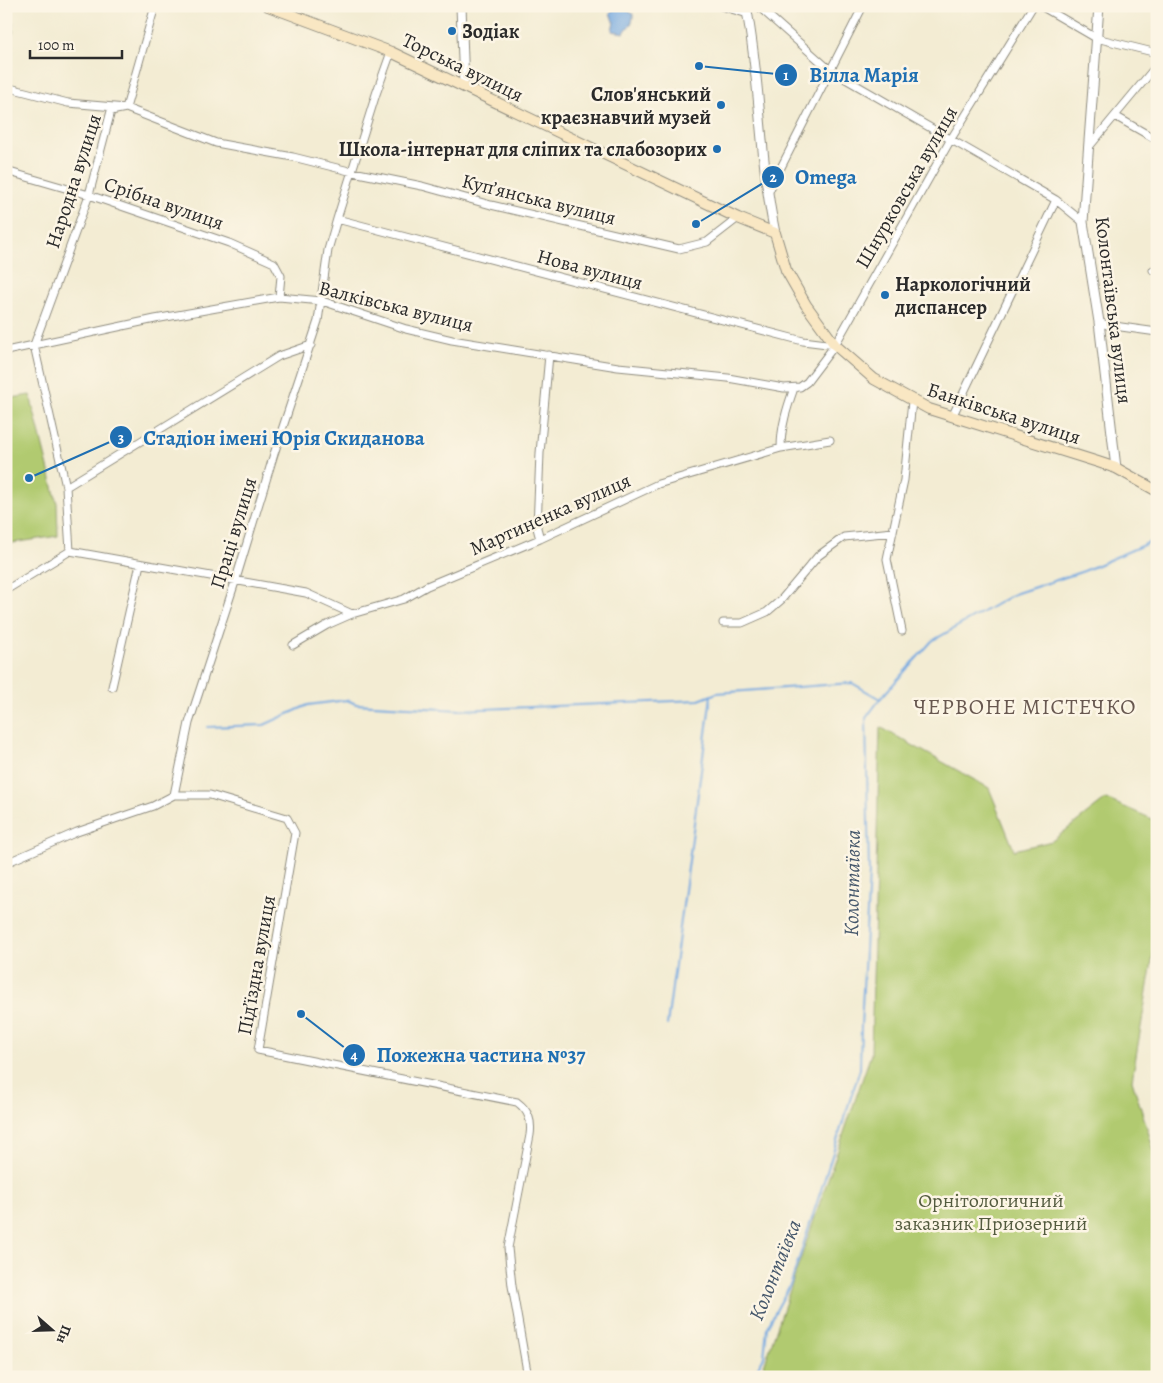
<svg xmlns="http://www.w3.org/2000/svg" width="1163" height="1383" font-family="Alegreya,serif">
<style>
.green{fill:#b1ca6f;stroke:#6e7a4d}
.water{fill:#74a9e1;stroke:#506a86}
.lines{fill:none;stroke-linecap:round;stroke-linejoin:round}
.stream{stroke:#74a9e1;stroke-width:2}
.minor-casing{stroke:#8f8c7f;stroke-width:9}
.tertiary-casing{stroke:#8f8c7f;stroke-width:11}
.secondary-casing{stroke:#8f8c7f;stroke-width:12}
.minor{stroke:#fff;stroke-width:7}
.tertiary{stroke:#fff;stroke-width:9}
.secondary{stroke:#f9e7c3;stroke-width:10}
.poi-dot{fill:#1f6fb2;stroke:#fcf5e5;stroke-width:2}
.labels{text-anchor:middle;stroke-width:5;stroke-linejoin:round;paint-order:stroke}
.poi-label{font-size:20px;font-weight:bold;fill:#2b2b2b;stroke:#fcf5e5;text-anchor:start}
.street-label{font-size:20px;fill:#2b2b2b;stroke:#fcf5e5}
.park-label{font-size:20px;fill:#535b3f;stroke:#fcf5e5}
.water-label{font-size:21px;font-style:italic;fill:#45576b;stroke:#fcf5e5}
.quarter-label{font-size:22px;letter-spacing:1px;fill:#685850;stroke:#fcf5e5}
.leader{fill:none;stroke:#1f6fb2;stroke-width:2}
.callout-dot{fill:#1f6fb2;stroke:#fcf5e5;stroke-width:2}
.mark-label{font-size:15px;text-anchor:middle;font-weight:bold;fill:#fff}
.callout-label{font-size:21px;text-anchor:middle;font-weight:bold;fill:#1f6fb2;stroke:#fcf5e5;stroke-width:5;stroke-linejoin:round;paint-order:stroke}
</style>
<rect width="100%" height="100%" fill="#fcf5e5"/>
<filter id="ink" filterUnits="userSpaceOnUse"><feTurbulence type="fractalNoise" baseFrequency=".02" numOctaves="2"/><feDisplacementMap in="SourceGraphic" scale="10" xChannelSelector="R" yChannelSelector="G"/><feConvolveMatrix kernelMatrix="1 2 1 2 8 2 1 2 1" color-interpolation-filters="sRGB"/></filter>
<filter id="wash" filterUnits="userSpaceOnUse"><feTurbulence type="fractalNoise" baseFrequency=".0096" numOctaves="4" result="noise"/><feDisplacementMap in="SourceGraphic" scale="20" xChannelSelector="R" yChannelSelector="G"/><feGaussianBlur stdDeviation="1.12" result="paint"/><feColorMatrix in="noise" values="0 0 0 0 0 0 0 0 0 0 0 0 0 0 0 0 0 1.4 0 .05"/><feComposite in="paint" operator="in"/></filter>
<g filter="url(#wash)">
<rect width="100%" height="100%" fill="#f3ecd3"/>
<path class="green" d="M6,15C16,23 16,34 6,42Z
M30,395L57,503L58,536L6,544V399Z
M880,727L989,788L1014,850L1052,841L1106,799L1157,821V932L1132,1080L1157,1160V1377H760L871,1054Z"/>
<path class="water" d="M618,7L625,8L633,14C633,26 629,24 624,33L612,31L614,21L610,14L614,8Z"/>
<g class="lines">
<path class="stream" d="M207,727L264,725L308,705L347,700L356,704L460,710L699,700L717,693L852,683L880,699
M667,1025L711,696
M752,1377L764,1357L767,1327L791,1283L860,1069L861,1027L869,873L866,718L880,699L932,641L1014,594L1084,571L1157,539"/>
</g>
</g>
<g filter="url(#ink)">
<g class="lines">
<g class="minor-casing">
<path id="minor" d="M721,6L748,14
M758,6L830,70L1056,200L1083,222
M1041,6L1096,38L1157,53
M6,87L68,103L126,108L216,143L293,157L353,172L422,186L491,205L679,249L707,242L738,218
M1115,116L1157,140
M1089,147L1157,65
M6,171L89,195L229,243L274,263L281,276L279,297
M768,193L863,6
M337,219L803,341L835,345
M1153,270L1157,271
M1099,322L1107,325L1157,332
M6,351L155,319L279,297L322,301L406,329L452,340L618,367L728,378L784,388L800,387L807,382L835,345L951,139L1033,6
M952,417L1056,200
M781,448C781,426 787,408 794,388
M66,487L279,356L311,345
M540,539L537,528L540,453L549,355
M70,551L306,593L352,614
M6,590L70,551L66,487L34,345L89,195L111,111L126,108L155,6
M723,623H742L767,612L781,600L818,556L844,537L893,532
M902,631L887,559L904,480L912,401
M293,645L327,625L352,614L404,599L427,586L540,539L658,484L781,448L830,440
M112,687L140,564
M174,795L189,723L236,579L274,454L318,321L328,250L337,219L376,94L391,52
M6,863L77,832L153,806L174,795H210L287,818L295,833L258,1050L517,1102C529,1111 532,1121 530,1135L508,1248L512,1286L528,1377"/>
</g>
<g class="tertiary-casing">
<path id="tertiary" d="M461,6L464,86
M746,6C761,81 759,158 775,233
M1099,6L1083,222L1099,322L1116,468"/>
</g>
<g class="secondary-casing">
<path id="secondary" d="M268,6L391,52L738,218L775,233L786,270L806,305L835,345L874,379L929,409L1098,462L1116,468L1157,491"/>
</g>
<use href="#minor" class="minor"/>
<use href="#tertiary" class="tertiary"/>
<use href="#secondary" class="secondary"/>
</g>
</g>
<g class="poi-dot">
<circle cx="452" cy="31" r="5"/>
<circle cx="721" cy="105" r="5"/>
<circle cx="717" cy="149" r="5"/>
<circle cx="885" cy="295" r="5"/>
</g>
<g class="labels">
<g class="poi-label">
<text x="462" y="38">Зодіак</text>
<text x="711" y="101" text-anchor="end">Слов'янський<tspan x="711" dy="23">краєзнавчий музей</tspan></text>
<text x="707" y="156" text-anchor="end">Школа-інтернат для сліпих та слабозорих</text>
<text x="895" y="291">Наркологічний<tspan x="895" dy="23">диспансер</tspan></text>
</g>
<g class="street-label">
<text transform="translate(463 67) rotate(26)" y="7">Торська вулиця</text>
<text transform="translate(73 181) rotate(-72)" y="7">Народна вулиця</text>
<text transform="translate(906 187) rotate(-60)" y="7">Шнурковська вулиця</text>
<text transform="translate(539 199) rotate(14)" y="7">Куп’янська вулиця</text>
<text transform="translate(164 203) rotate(19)" y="7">Срібна вулиця</text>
<text transform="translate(590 269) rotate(15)" y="7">Нова вулиця</text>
<text transform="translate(396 306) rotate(14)" y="7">Валківська вулиця</text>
<text transform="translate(1114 310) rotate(83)" y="7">Колонтаївська вулиця</text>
<text transform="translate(1004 413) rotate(18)" y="7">Банківська вулиця</text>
<text transform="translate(550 514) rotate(-24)" y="7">Мартиненка вулиця</text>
<text transform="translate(233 533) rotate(-73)" y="7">Праці вулиця</text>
<text transform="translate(256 965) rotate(-80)" y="7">Під’їздна вулиця</text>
</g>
<g class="park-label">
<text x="991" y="1207">Орнiтологичний<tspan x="991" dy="23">заказник Приозерний</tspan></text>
</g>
<g class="water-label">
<text transform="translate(852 883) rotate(-89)" y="7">Колонтаївка</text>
<text transform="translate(775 1270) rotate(-68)" y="7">Колонтаївка</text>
</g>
<g class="quarter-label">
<text x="1025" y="714">ЧЕРВОНЕ МІСТЕЧКО</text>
</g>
</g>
<path class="leader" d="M699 66L786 75M696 224L773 177M29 478L121 437M301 1014L354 1055"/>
<g class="callout-dot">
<circle cx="699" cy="66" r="5"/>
<circle cx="696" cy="224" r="5"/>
<circle cx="29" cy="478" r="5"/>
<circle cx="301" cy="1014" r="5"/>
<circle cx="786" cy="75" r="12"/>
<circle cx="773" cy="177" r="12"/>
<circle cx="121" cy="437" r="12"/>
<circle cx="354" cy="1055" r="12"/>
</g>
<g class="mark-label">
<text x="786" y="80">1</text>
<text x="773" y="182">2</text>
<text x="121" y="443">3</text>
<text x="354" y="1060">4</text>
</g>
<g class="callout-label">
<text x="864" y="82">Вілла Марія</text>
<text x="826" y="184">Omega</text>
<text x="284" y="445">Стадiон імені Юрія Скиданова</text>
<text x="481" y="1062">Пожежна частина №37</text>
</g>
<rect width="1163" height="1383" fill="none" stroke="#fcf5e5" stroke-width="25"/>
<g transform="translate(52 1330) rotate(110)" stroke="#fcf5e5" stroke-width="4" paint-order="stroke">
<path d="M0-4L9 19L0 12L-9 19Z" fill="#2b2b2b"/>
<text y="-8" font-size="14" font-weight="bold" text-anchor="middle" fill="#2b2b2b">Пн</text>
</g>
<path d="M30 50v8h92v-8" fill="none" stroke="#2b2b2b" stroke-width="2.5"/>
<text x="38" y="50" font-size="15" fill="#2b2b2b" stroke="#fcf5e5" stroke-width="4" paint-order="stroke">100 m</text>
</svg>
